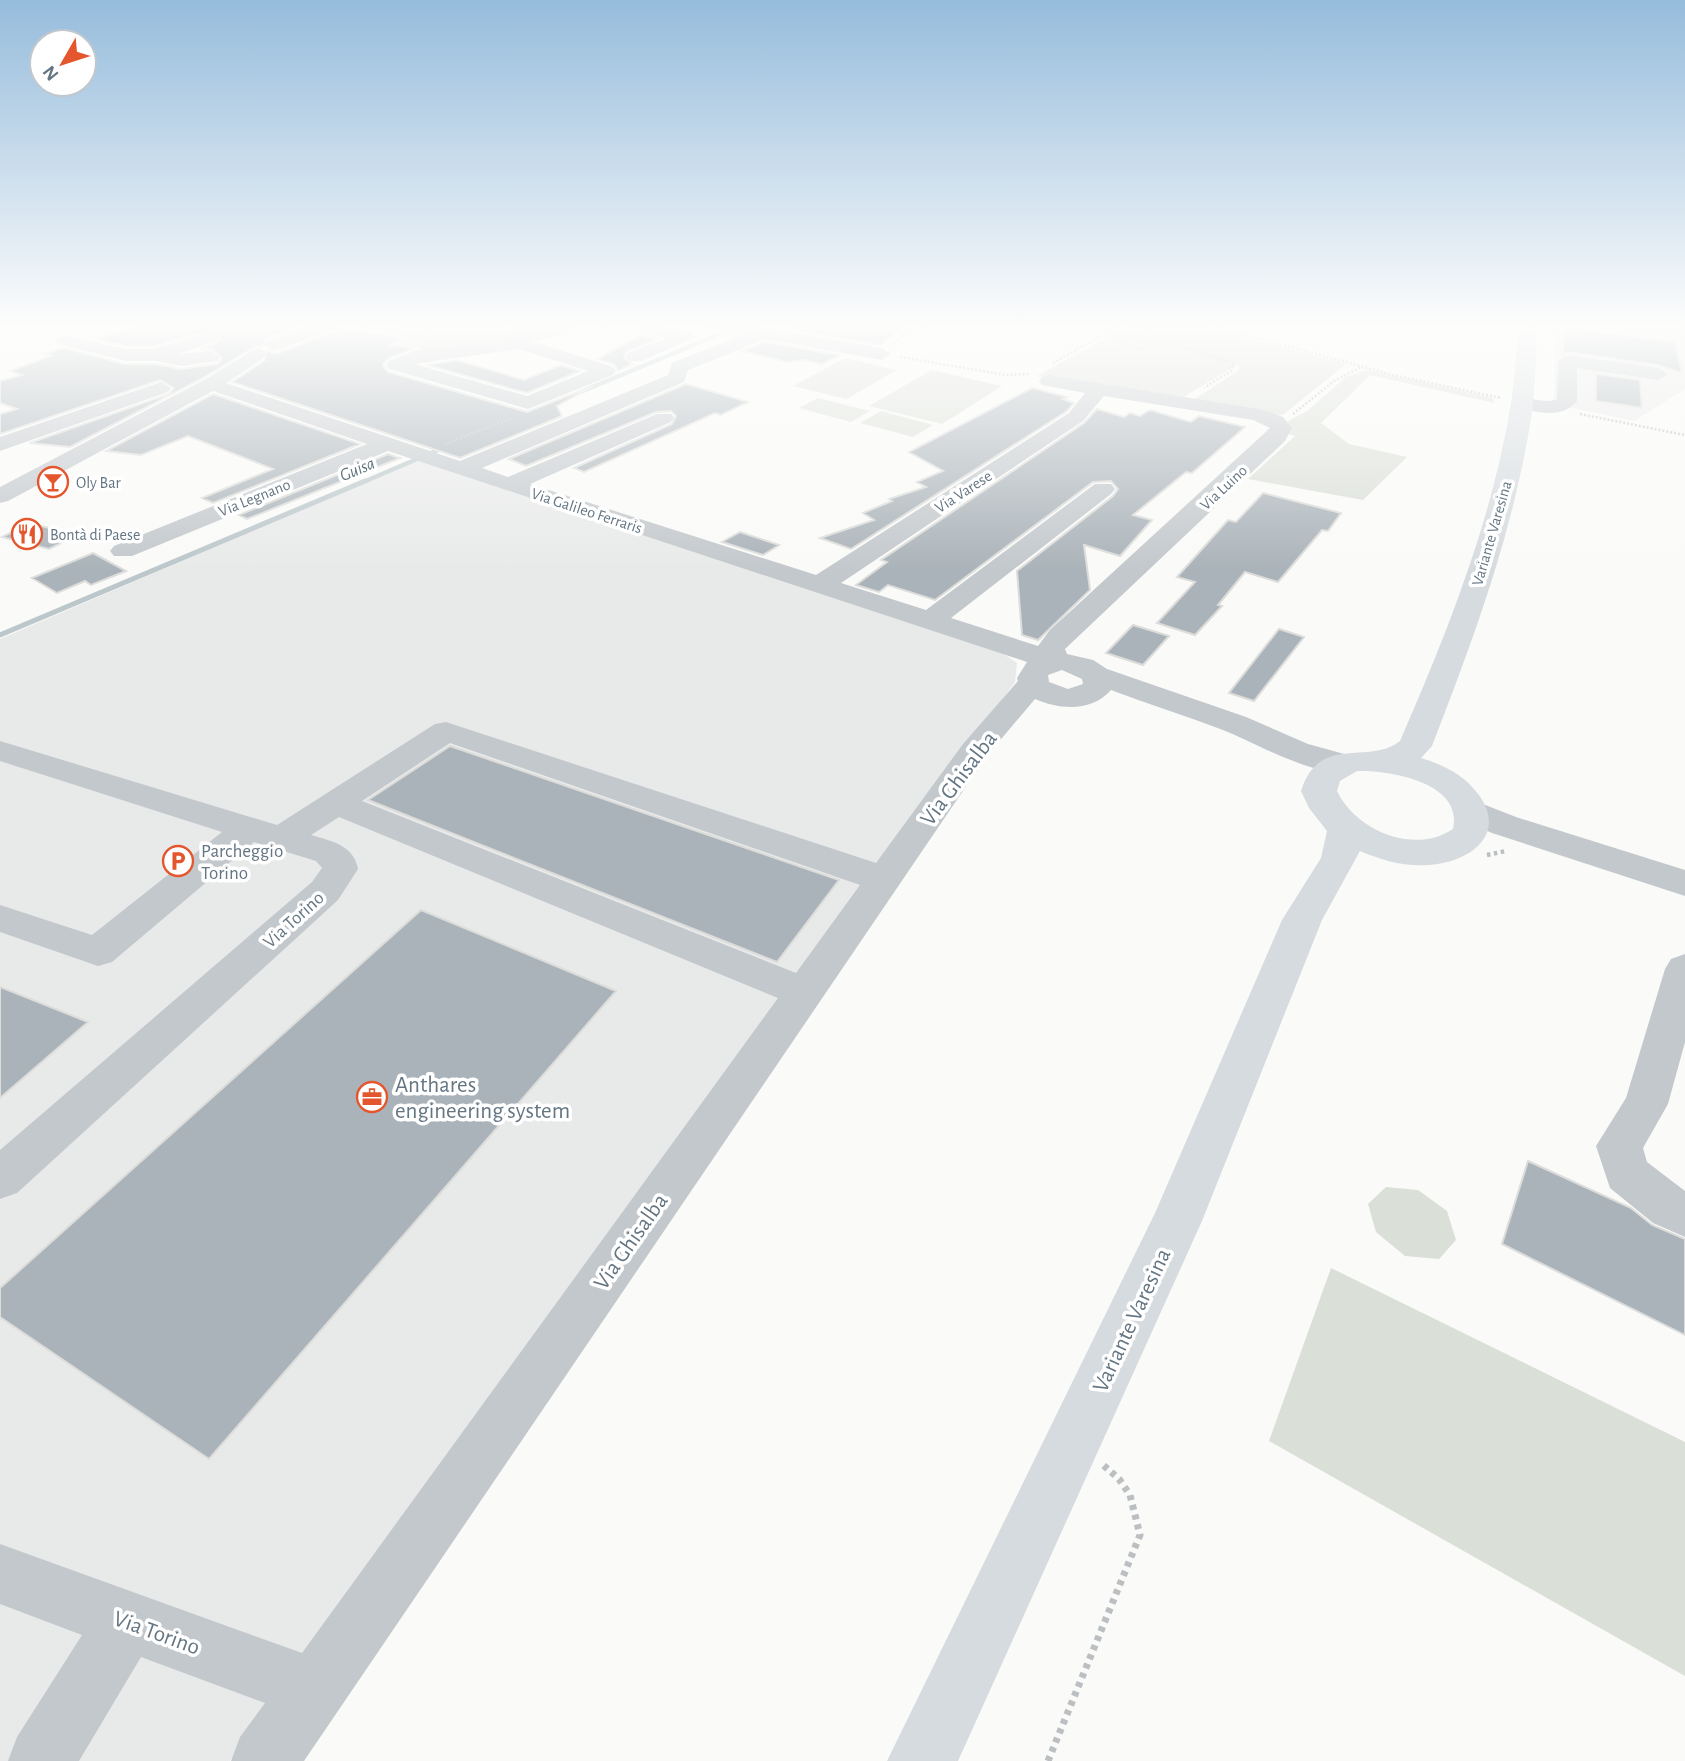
<svg xmlns="http://www.w3.org/2000/svg" width="1685" height="1761" font-family="'Alegreya Sans',sans-serif">
<style>
.built{fill:#e8e9e9}
.green{fill:#dadfd7}
.lines{fill:none;stroke-linecap:round;stroke-linejoin:round}
.stream-far1{stroke:#bbc7cb;stroke-width:4.5}
.stream{stroke:#bbc7cb;stroke-width:5}
.building{fill:#aab3b9;stroke:#dcdcda;stroke-width:2}
.path-far2{stroke:#bbbfc2;stroke-width:2.5;stroke-dasharray:2 2;stroke-linecap:butt}
.path-far1{stroke:#bbbfc2;stroke-width:4.5;stroke-dasharray:3.5 3.5;stroke-linecap:butt}
.path{stroke:#bbbfc2;stroke-width:7;stroke-dasharray:5 5;stroke-linecap:butt}
.minor{fill:#c3c8cc;fill-rule:evenodd}
.major{fill:#d6dbdf;fill-rule:evenodd}
.labels{text-anchor:middle;stroke-width:7;stroke-linejoin:round;paint-order:stroke}
.far-poi-label{font-size:16px;fill:#657683;stroke:#fff;text-anchor:start}
.far-street-label{font-size:16px;fill:#657683;stroke:#fff}
.far-water-label{font-size:18px;font-style:italic;fill:#60757c;stroke:#fff}
.poi-label{font-size:19px;fill:#657683;stroke:#fff;text-anchor:start}
.street-label{font-size:19px;fill:#657683;stroke:#fff}
.near-street-label{font-size:23px;fill:#657683;stroke:#fff}
.near-poi-label{font-size:23px;fill:#657683;stroke:#fff;text-anchor:start}
</style>
<rect width="100%" height="100%" fill="#fafaf8"/>
<path class="built" d="M1555,324H1685V389L1634,421L1554,404Z
M423,458L996,649L1017,663L1015,682L230,1761H0V639Z"/>
<path class="green" d="M404,324H560L542,332L501,338L504,342L413,355L420,348L393,344L406,337L384,333Z
M1132,324H1197L1346,364L1284,414L1275,416L1192,401L1239,370V364L1180,399L1037,376Z
M845,358L897,370L846,399L793,386Z
M932,370L1002,386L942,424L869,406Z
M1367,370L1493,398L1494,403L1370,375L1321,423L1349,444L1407,457L1363,500L1248,479L1295,436L1285,433V423L1307,411L1346,377Z
M818,398L870,411L851,422L799,408Z
M881,411L933,425L913,437L860,423Z
M1386,1187L1418,1190L1447,1211L1456,1240L1439,1259L1405,1256L1376,1232L1368,1204Z
M1331,1268L1685,1442V1676L1269,1441Z"/>
<g class="lines">
<path class="stream-far1" d="M580,392L725,332
M361,483L445,447"/>
<path class="stream" d="M0,635L365,481"/>
</g>
<path class="building" d="M144,324L304,325L265,339L262,347L256,346L203,378L70,447L30,443L169,394L174,388L160,380L0,434V414L17,409L0,403V381L22,375L10,371L51,356L43,354L64,348L125,364H156L181,369L218,364L222,358L212,349H200L217,343L221,339L211,330L154,346H126L94,339Z
M794,324H906L881,345L794,330Z
M1564,328L1675,342L1682,373L1658,365L1568,352L1563,355Z
M341,329L404,338L390,345L415,348L387,359L383,365L388,372L527,412L593,386L557,406L562,416L460,458L232,382L265,360L267,350L274,354L281,352Z
M641,335L658,339L627,351L624,358L632,364L618,371L614,364L597,359Z
M765,342L840,355L822,364L804,360L787,362L742,351Z
M457,360L524,380L561,365L580,371L527,393L427,365Z
M1596,374L1640,380L1642,408L1596,401Z
M686,384L748,402L721,415L715,413L584,472L574,468L672,424L676,416L671,411L656,412L526,466L509,459Z
M1032,388L1067,397L1063,399L1074,403L1067,411L851,549L820,538L874,520L863,513L892,501L889,499L926,487L917,482L943,471L909,452Z
M213,394L360,444L213,503L202,498L273,469L188,436L141,455L106,451Z
M1097,409L1124,417L1130,413L1140,416L1150,410L1191,422L1199,416L1245,427L1192,473L1186,472L1133,515L1152,520L1120,556L1084,545L1090,590L1038,640L1022,635L1017,571L1113,496L1118,489L1111,481L1093,482L935,600L888,585L879,592L856,585L887,562L881,560L1084,423Z
M388,454L400,458L247,519L239,515Z
M1263,493L1341,513L1328,531L1322,530L1278,582L1245,572L1218,605L1222,606L1195,635L1157,623L1195,582L1177,577L1228,520L1236,522Z
M30,523L77,535L49,549L2,537Z
M740,532L779,545L763,555L722,542Z
M93,553L126,571L91,585L85,581L57,593L32,578Z
M1133,625L1169,636L1143,665L1106,653Z
M1279,629L1304,637L1254,701L1229,693Z
M450,746L839,880L777,962L368,800Z
M421,910L616,991L209,1459L0,1317V1288Z
M0,987L88,1022L0,1098Z
M1528,1161L1631,1208L1652,1225L1685,1239V1335L1502,1244Z"/>
<g class="lines">
<path class="path-far2" d="M1207,324L1393,375L1501,398
M352,326L418,335
M590,329L630,324
M415,337L438,324
M1127,337L1159,344
M1175,343L1136,349L1122,341C1138,326 1155,332 1174,338L1178,345L1233,363L1231,371L1204,388
M893,344L906,333L929,324
M900,357L1006,375L1030,374
M1053,363L1123,324
M1293,414L1334,381L1363,366
M1580,414L1685,435
M445,444L512,418"/>
<path class="path-far1" d="M1487,855L1506,851"/>
<path class="path" d="M1048,1761L1140,1535L1130,1495L1119,1479L1102,1464"/>
<path class="minor" d="M315,324H341L338,328L280,349L273,351L264,345L266,341Z
M555,324H580L554,337L531,341L613,367L616,371L613,375L528,409L389,369L386,365L389,361L417,350L503,340L505,334ZM519,349L588,371L527,396L414,364Z
M651,324L692,333L695,337L642,361H628L626,357L628,353L667,338L643,333L640,329L643,325Z
M703,324H743L882,348L891,354L882,360L765,339L688,370L684,382L482,468L508,477L657,414H671L674,418L671,422L530,484L816,575L1069,413L1085,393L1042,385L1039,381L1042,377L1049,375L1264,410L1283,417L1292,428L1285,441L1065,649L1067,654L1093,660L1107,669L1246,717L1308,744L1355,757L1359,764L1355,771C1318,780 1258,744 1223,730C1186,716 1148,704 1111,690C1092,712 1060,710 1035,699L986,757L304,1761H231L240,1737L265,1703L141,1657L79,1761H8L17,1737L82,1635L0,1604V1544L302,1653L778,998L339,817L311,835C331,841 354,845 358,869L338,900L17,1193L0,1199V1150L312,882L322,868L316,861L254,842L112,962L98,966L0,932V905L92,935L222,832L0,761V741L277,825L435,724L446,722L876,863L963,744L1018,681L1017,678L1027,662L388,451L132,556H114L110,551L114,546L367,444L213,391L8,501L0,503V487L204,380L257,348L264,350L266,354L264,358L226,383L460,461L668,375L672,363L743,335L706,328ZM1104,396L1253,420L1270,428L1050,630L1038,646L951,618L1111,494L1115,489L1111,484H1095L926,610L841,583L1083,421ZM1062,670L1082,679L1083,684L1068,689L1049,682L1048,675ZM450,743L860,885L796,973L362,801Z
M210,332L219,337L216,341L178,354L211,351L220,357L218,361L181,366L156,361H126L58,344L55,340L64,335L126,349H154Z
M1568,355L1658,368L1668,374L1658,380L1577,368V401C1562,420 1535,412 1515,407L1512,403L1515,399C1529,395 1543,405 1557,399L1558,361Z
M161,382L171,388L168,392L0,451V437Z
M1470,799L1516,817L1685,870V896L1492,833L1458,818L1453,810L1458,802Z
M1685,954V1042L1668,1104L1643,1148L1647,1162L1685,1191V1237L1653,1223L1610,1188L1596,1146L1626,1098L1665,969L1671,959Z"/>
<path class="major" d="M1519,324H1537C1536,350 1536,378 1533,404C1517,522 1475,635 1432,746L1421,758C1444,765 1464,775 1479,795C1508,836 1468,863 1428,865C1405,867 1381,860 1360,851L1322,920L1202,1221L958,1761H887L1155,1213L1282,920L1321,858L1327,831L1309,808L1301,791C1319,733 1369,766 1400,741C1447,633 1492,521 1511,403C1515,377 1516,350 1519,324ZM1357,771C1388,770 1464,782 1453,829C1415,855 1356,831 1337,791L1340,781Z"/>
</g>
<linearGradient id="sky" x2="0" y2="1"><stop stop-color="#96bcdc"/><stop offset="0.57" stop-color="#fdfdfc"/><stop offset="1" stop-color="#fdfdfc" stop-opacity="0"/></linearGradient>
<rect width="1685" height="571" fill="url(#sky)"/>
<defs>
<g id="bar-ring" transform="scale(1.575)"><circle r="9.5" fill="#fff" stroke="#e4572e" stroke-width="1.5"/><path d="M-6-5H6L.8 .8V4.5H3.5V6h-7V4.5H-.8V.8Z" fill="#e4572e"/></g>
<g id="restaurant-ring" transform="scale(1.575)"><circle r="9.5" fill="#fff" stroke="#e4572e" stroke-width="1.5"/><path d="M-5-6h1v4h1v-4h1v4h1v-4h1v5L-1.5 .5V6h-2V.5L-5-1ZM5-6V6H3V1.5H1.5Q1.5-4 5-6Z" fill="#e4572e"/></g>
<g id="parking-ring" transform="scale(1.575)"><circle r="9.5" fill="#fff" stroke="#e4572e" stroke-width="1.5"/><path d="M-3.5-5.5H1a3.5 3.5 0 0 1 0 7H-1V5.5H-3.5ZM-1-3.4V-.6H.8a1.4 1.4 0 0 0 0-2.8Z" fill="#e4572e"/></g>
<g id="office-ring" transform="scale(1.575)"><circle r="9.5" fill="#fff" stroke="#e4572e" stroke-width="1.5"/><path d="M-6-3h4V-5.5h4V-3h4V5H-6ZM-1-4.5V-3h2v-1.5ZM-6 0V1H6V0Z" fill="#e4572e"/></g>
</defs>
<g fill-rule="evenodd">
<use href="#bar-ring" x="53" y="482"/>
<use href="#restaurant-ring" x="27" y="534"/>
<use href="#parking-ring" x="178" y="861"/>
<use href="#office-ring" x="372" y="1097"/>
</g>
<g class="labels">
<g class="far-poi-label">
<text x="76" y="488">Oly Bar</text>
<text x="50" y="540">Bontà di Paese</text>
</g>
<g class="far-street-label">
<text transform="translate(1223 487) rotate(-43)" y="6">Via Luino</text>
<text transform="translate(963 491) rotate(-33)" y="6">Via Varese</text>
<text transform="translate(254 497) rotate(-22)" y="6">Via Legnano</text>
<text transform="translate(587 510) rotate(18)" y="6">Via Galileo Ferraris</text>
<text transform="translate(1491 533) rotate(-74)" y="6">Variante Varesina</text>
</g>
<g class="far-water-label">
<text transform="translate(357 469) rotate(-23)" y="6">Guisa</text>
</g>
<g class="poi-label">
<text x="201" y="857">Parcheggio<tspan x="201" dy="22">Torino</tspan></text>
</g>
<g class="street-label">
<text transform="translate(293 919) rotate(-42)" y="7">Via Torino</text>
</g>
<g class="near-street-label">
<text transform="translate(958 778) rotate(-53)" y="8">Via Ghisalba</text>
<text transform="translate(630 1241) rotate(-55)" y="8">Via Ghisalba</text>
<text transform="translate(1131 1320) rotate(-65)" y="8">Variante Varesina</text>
<text transform="translate(157 1632) rotate(20)" y="8">Via Torino</text>
</g>
<g class="near-poi-label">
<text x="395" y="1092">Anthares<tspan x="395" dy="26">engineering system</tspan></text>
</g>
</g>
<g transform="translate(63 63) rotate(231)"><circle r="33" fill="#ffffff" stroke="#c1c8cd" stroke-width="2"/>
<path d="M0-5L12 26L0 18L-12 26Z" fill="#e4572e"/>
<text y="-10" font-size="19" font-weight="bold" text-anchor="middle" fill="#657683">N</text>
</g>
</svg>
